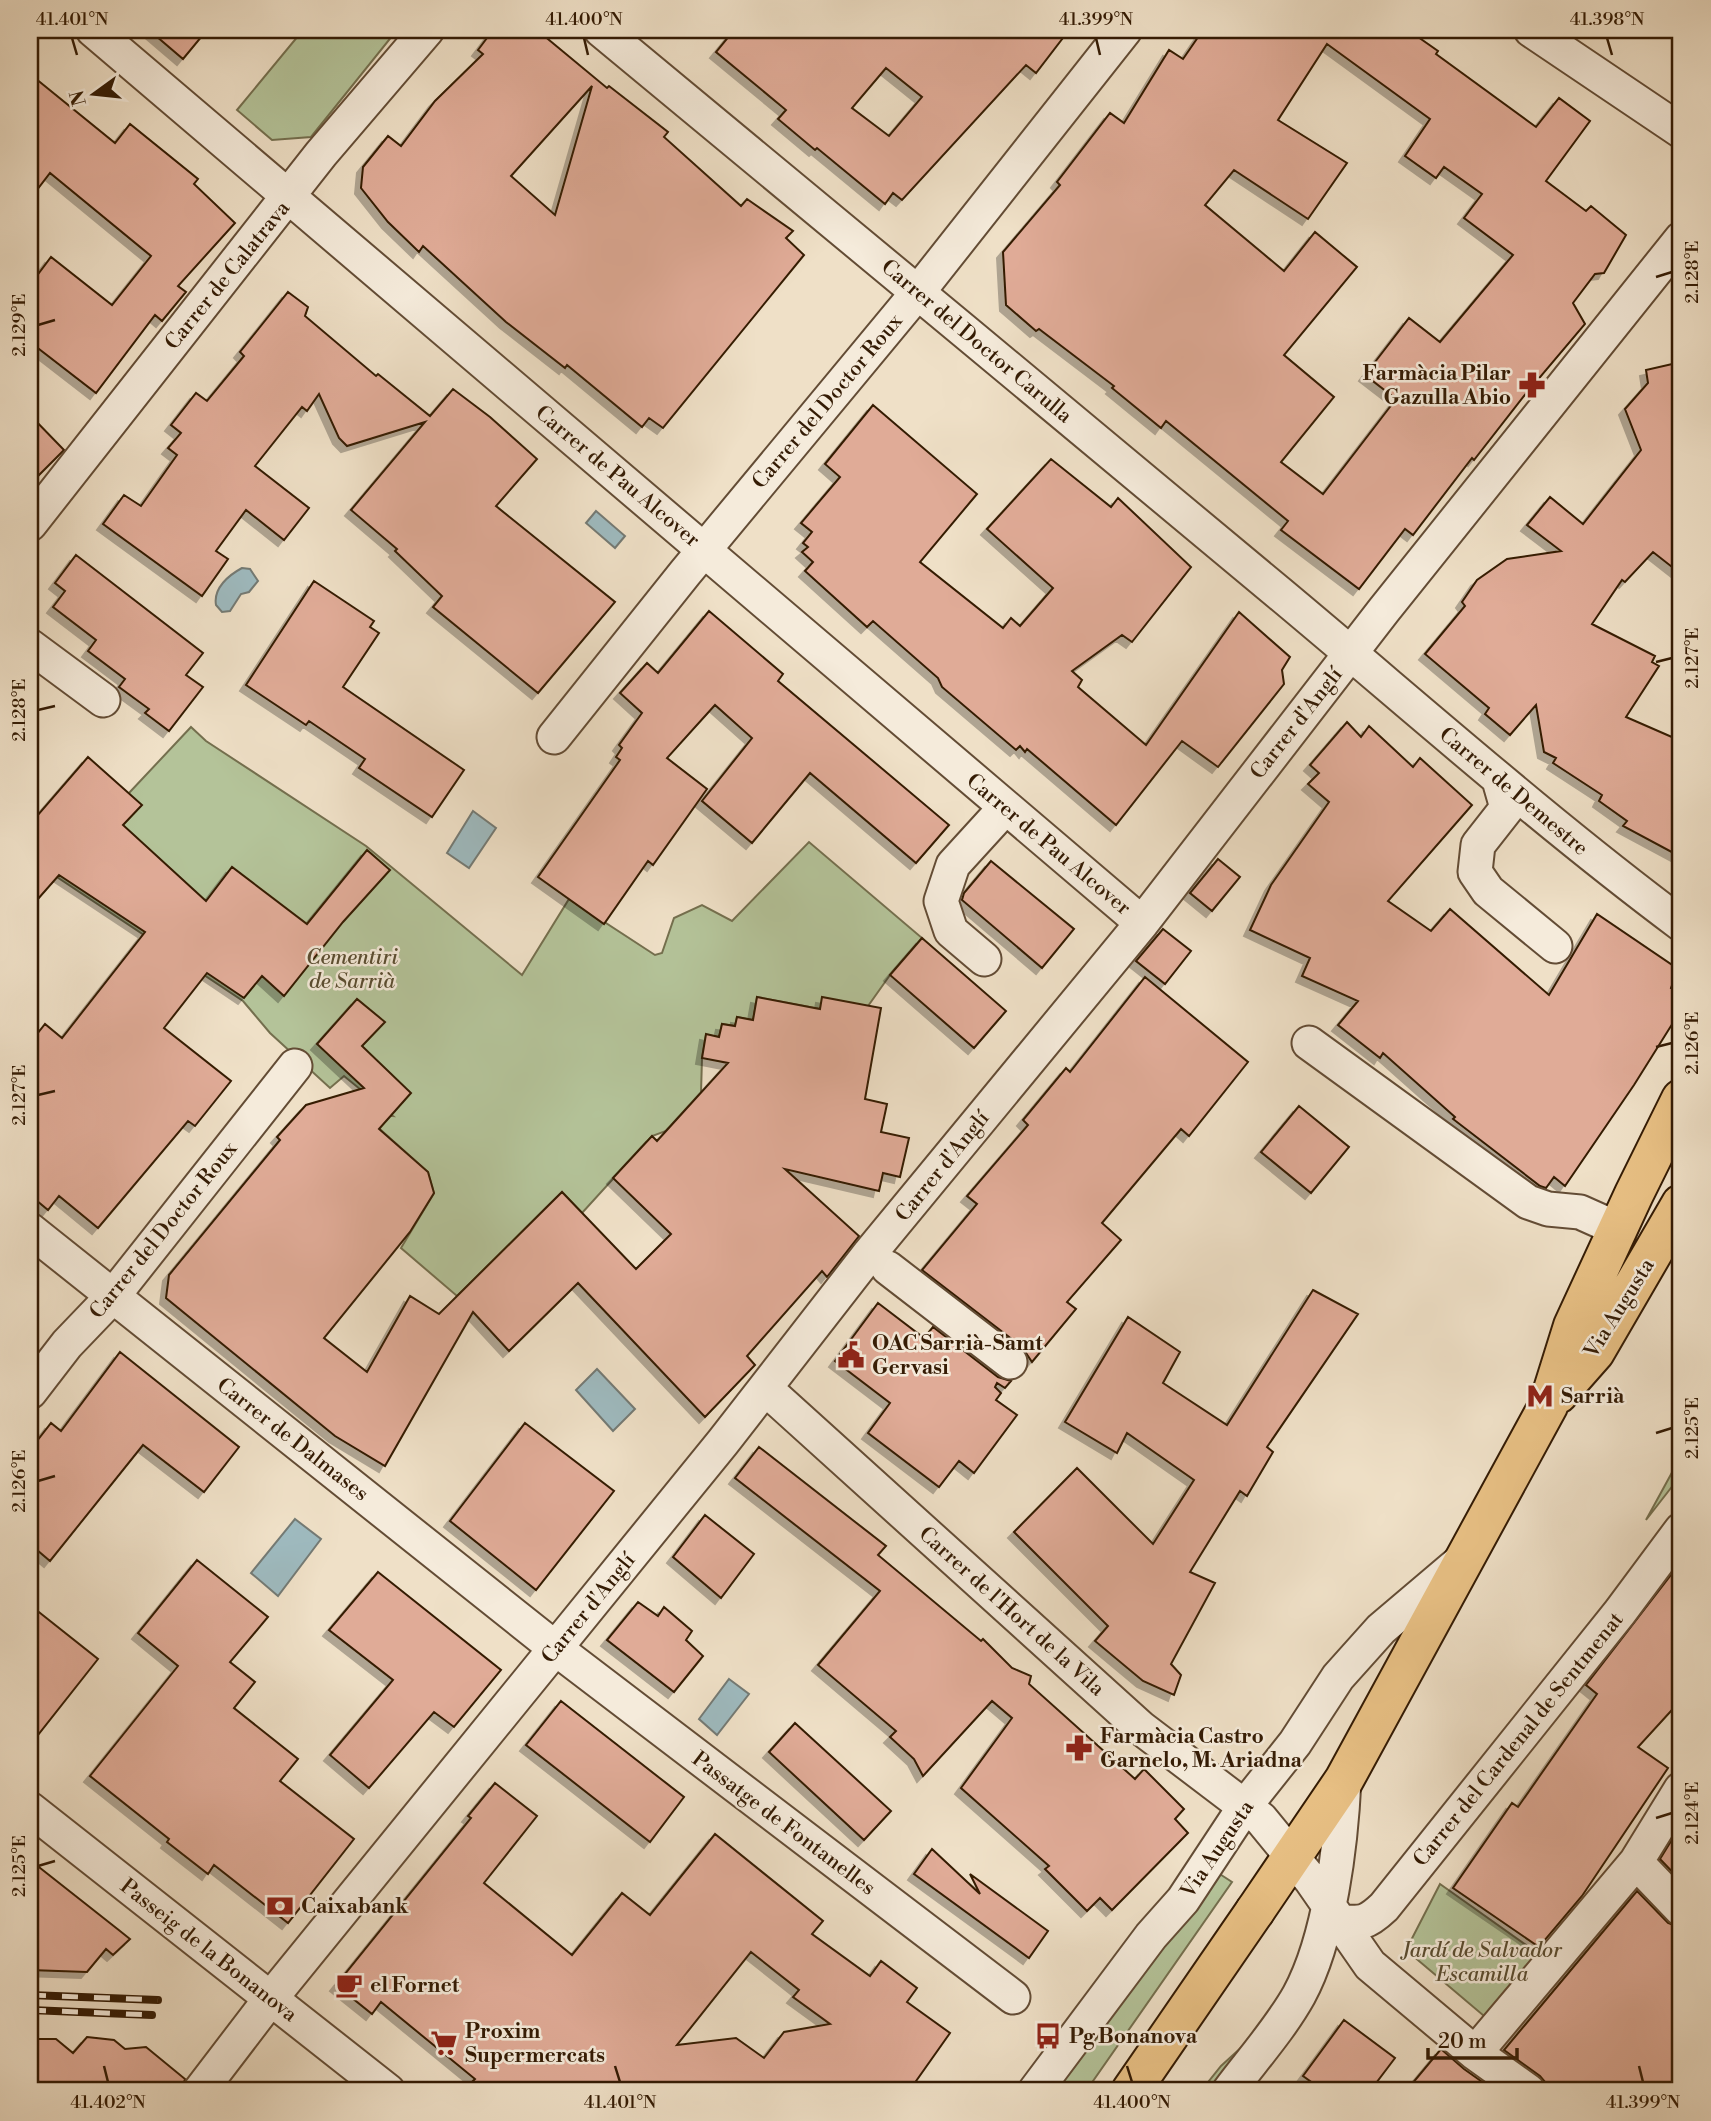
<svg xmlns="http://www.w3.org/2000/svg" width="1711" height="2121" font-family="'Libre Bodoni',serif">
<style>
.green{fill:#b4c399;stroke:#746f4e;stroke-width:2}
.water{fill:#9ebabf;stroke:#747a74;stroke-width:2}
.building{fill:#e0ab97;stroke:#341b04;stroke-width:2;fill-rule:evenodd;filter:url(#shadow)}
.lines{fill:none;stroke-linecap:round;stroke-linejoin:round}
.minor-casing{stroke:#634c35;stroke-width:37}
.major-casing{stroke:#341b04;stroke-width:42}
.highway-casing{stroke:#341b04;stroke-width:42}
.minor{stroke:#f5ebdb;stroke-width:33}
.major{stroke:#e8c084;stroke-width:38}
.highway{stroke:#e8c084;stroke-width:38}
.rail-casing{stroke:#341b04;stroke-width:8}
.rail{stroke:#f5ebdb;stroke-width:5;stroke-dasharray:16;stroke-linecap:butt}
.ticks{fill:none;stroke:#341b04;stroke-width:2.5}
.labels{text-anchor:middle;stroke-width:5;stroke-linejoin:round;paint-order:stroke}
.street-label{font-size:21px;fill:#341b04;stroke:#f5ebdb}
.poi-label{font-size:21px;font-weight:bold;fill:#341b04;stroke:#f5ebdb;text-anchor:start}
.park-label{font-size:21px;font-style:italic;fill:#5a4d31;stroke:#f5ebdb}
.neatline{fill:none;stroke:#341b04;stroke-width:2.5}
.ticks-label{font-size:18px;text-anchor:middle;fill:#341b04}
</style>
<defs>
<filter id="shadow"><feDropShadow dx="-6" dy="6" stdDeviation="0" flood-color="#0004"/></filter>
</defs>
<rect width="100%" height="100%" fill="#efe0c7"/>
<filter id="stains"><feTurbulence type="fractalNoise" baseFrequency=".00286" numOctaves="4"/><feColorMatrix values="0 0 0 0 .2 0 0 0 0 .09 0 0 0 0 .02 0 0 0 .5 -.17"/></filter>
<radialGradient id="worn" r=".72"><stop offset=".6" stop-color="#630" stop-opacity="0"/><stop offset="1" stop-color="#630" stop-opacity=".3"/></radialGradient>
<path class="green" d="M303,30H369L373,34L377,30H397L311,137L272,140L237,110Z
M191,727L206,741L366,846L522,975L569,899L655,955L662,953L674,918L702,905L732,921L809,842L922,938L890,975L868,1006L820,1009L757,997L753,1020L737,1017L735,1026L722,1024L719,1037L706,1035L702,1058L701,1093L666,1131L652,1136L582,1213L562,1192L457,1296L401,1248L434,1193L428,1172L363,1114L393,1116L344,1076L330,1088L270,1033L243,1001L57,877L129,793Z
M1681,1456V1475L1646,1520Z
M1212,1869L1232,1882L1086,2091H1054Z
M1440,1884L1543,1957L1484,2016L1406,1950Z
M1266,2025L1217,2091H1201L1221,2066Z"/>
<path class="water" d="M596,511L625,536L615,548L586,523Z
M242,568L250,569L258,581L249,592L241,594L230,611L222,612L216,605C213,588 229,575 242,568Z
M473,811L496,828L469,868L447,853Z
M597,1369L635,1409L613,1431L576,1390Z
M295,1519L321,1539L278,1596L251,1573Z
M729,1679L749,1694L717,1735L699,1719Z"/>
<path class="building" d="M149,30H207L183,59Z
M493,30H537L607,88L609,86L668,132L664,137L741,206L747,199L793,231L786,238L804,255L663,428L649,418L642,427L567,365L565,368L506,322L423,246L419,252L388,222L361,188L363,167L388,136L401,146L435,101L483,54L478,50ZM592,86L555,215L511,176Z
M734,30H1069L1036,73L1026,65L902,200L893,193L885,204L817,148L815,150L778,119L786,110L716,52ZM886,68L922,97L889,136L852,108Z
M1203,30H1408L1438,51L1436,54L1536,127L1559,98L1590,121L1546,181L1586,211L1591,206L1626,235L1604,273L1595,274L1573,303L1585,324L1524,396L1474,460L1472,458L1413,535L1405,529L1359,589L1281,530L1288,521L1166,421L1161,428L1112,388L1114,386L1039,329L1036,331L1006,305L1003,252L1060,185L1057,182L1110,113L1124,123L1169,50L1183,59ZM1327,44L1430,119L1405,156L1436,178L1444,167L1482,194L1464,218L1513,255L1440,342L1409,318L1365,375L1396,399L1323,494L1281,462L1334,397L1284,355L1357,267L1315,232L1284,271L1205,205L1234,170L1308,219L1347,163L1278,120Z
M30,74L115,143L130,124L198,179L194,184L235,223L178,286L186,292L162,321L155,315L96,393L30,342V285L51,257L112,305L151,256L50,173L30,199Z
M288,292L308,307L305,316L376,376L378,374L430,416L453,389L490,417L537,459L496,506L615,602L538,693L433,607L442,596L395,551L397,549L351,510L425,422L347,446L339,438L319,394L307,411L302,407L255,466L309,508L284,540L246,510L216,551L228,559L202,596L103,524L124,495L141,506L177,455L168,448L181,433L171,425L196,393L207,401L244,356L240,352Z
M1681,362V574L1653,552L1625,582L1622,580L1592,624L1655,656L1652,662L1659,666L1626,717L1681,741V857L1623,826L1627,821L1599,801L1602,795L1553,763L1556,758L1544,752L1536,705L1510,735L1485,714L1489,708L1425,654L1465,606L1462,602L1477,580L1507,559L1561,551L1527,525L1550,497L1583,524L1641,450L1625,409L1648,383L1646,370Z
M873,405L977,494L920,562L1003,628L1011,618L1020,626L1053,588L987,529L1051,459L1111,507L1118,498L1191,567L1132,642L1122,635L1072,671L1082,680L1078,687L1146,745L1239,612L1290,657L1282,670L1284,684L1218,767L1182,741L1116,825L1027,749L1025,752L1020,746L1016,750L942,687L938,678L873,621L867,627L805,571L813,562L802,552L808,547L803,543L812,532L801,523L840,477L825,464Z
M30,415L64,450L30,484Z
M76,555L203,653L186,675L203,687L169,731L145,713L149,709L119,687L125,679L88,651L96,640L53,607L65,591L55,583Z
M314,581L374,621L370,627L379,633L343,687L464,770L432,817L359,768L365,759L309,721L306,725L246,685Z
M709,611L783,674L778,681L949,825L916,863L810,773L752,843L702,801L752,738L715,705L667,758L707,789L653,865L648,861L604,924L538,877L620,760L616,757L622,748L619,745L642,713L620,693L647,663L658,673Z
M1347,722L1361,737L1369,726L1413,767L1420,758L1472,805L1388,901L1431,931L1450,909L1549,995L1597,914L1678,969L1671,988L1681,994V1010L1634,1085L1565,1186L1554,1177L1546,1188L1540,1186L1453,1119L1455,1117L1383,1053L1380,1058L1338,1025L1358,1001L1302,976L1310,958L1250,930L1271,885L1329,802L1308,784L1319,773L1310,765Z
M88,757L142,805L123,825L206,901L232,867L307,924L367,850L390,870L343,922L284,996L262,976L244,998L207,973L164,1028L231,1081L195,1126L188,1121L98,1228L59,1196L48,1210L30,1195V1043L45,1024L62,1038L145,932L59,875L30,908V824Z
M1218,859L1240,877L1212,911L1190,893Z
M991,861L1074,929L1042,968L962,900L964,893Z
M1163,929L1191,951L1165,984L1136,961Z
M922,938L1006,1011L974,1048L890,975Z
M1145,977L1248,1062L1189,1136L1181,1129L1102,1223L1121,1240L1067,1302L1076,1309L1032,1362L1022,1347L922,1270L977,1204L967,1196L1028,1125L1023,1120L1066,1068L1070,1072Z
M757,997L820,1009L822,997L881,1008L865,1099L887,1104L881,1132L909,1138L900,1177L883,1173L879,1191L785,1169L859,1236L827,1277L822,1271L747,1356L755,1365L705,1417L578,1283L509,1351L473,1312L385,1466L335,1436L166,1298L169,1275L280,1140L277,1137L306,1105L364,1088L317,1044L357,999L385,1022L362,1046L411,1093L379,1129L428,1172L434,1193L410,1232L324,1338L367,1372L410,1296L439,1314L562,1192L636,1269L671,1234L613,1178L652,1136L657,1141L728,1063L702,1058L706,1034L719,1037L722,1024L735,1026L737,1017L753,1020Z
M1299,1106L1349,1147L1311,1193L1261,1152Z
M1313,1290L1358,1314L1267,1447L1273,1452L1247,1496L1240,1491L1190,1572L1215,1583L1171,1664L1181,1675L1174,1695L1143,1681L1095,1641L1108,1626L1014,1532L1077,1468L1153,1544L1194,1480L1127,1433L1117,1453L1065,1422L1128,1317L1180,1352L1163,1383L1227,1425Z
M878,1303L924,1338L933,1327L998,1377L1011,1381L1005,1388L997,1383L995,1387L1001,1393L996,1400L1017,1415L974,1473L959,1461L939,1487L868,1433L890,1403L835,1361Z
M120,1352L239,1447L204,1492L143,1445L50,1561L30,1544V1450L51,1423L61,1431Z
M525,1423L614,1491L536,1590L450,1521Z
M759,1447L886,1546L878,1555L981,1641L983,1639L1012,1668L1031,1676L1029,1684L1135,1779L1144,1769L1184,1809L1175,1819L1188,1833L1112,1910L1100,1898L1087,1911L1045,1869L1049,1866L961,1788L1012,1718L992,1701L923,1776L914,1759L890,1737L896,1731L818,1665L880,1591L735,1478Z
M705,1515L754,1554L721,1598L673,1557Z
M197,1560L268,1617L230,1662L255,1682L234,1708L298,1759L280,1781L354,1839L288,1923L214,1865L208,1874L167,1842L169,1839L90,1776L178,1666L138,1633Z
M1681,1562V1700L1638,1747L1668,1768L1582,1896L1539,1947L1453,1888L1512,1803L1518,1807L1597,1694L1586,1685Z
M378,1572L501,1670L454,1727L434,1712L369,1788L330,1755L393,1680L329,1630Z
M638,1602L658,1616L664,1607L692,1631L686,1640L703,1656L674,1692L607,1640Z
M30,1605L98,1659L30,1745Z
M561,1701L684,1797L650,1842L526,1745Z
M795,1723L891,1811L864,1840L769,1752Z
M495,1783L537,1816L484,1883L572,1955L622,1893L650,1915L715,1834L823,1921L812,1934L870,1976L881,1961L917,1988L907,2002L950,2033L909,2091H486L473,2081L475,2079L381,2002L372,2014L336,1985L471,1818L468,1816ZM751,1952L799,1990L793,1997L830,2024L784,2032L764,2058L736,2038L677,2045Z
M1681,1825V1881L1660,1859Z
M932,1849L980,1894L970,1874L1048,1931L1029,1958L914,1874Z
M30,1860L120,1931L130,1939L113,1955L106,1949L87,1972L30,1970Z
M1637,1891L1668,1923L1681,1928V2091H1547L1545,2082L1540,2076L1504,2050Z
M1344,2020L1395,2058L1370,2091H1324L1303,2076Z
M87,2037L114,2040L125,2049L146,2047L185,2079L181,2091H30V2039H56L73,2053Z
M1441,2049L1464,2069L1495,2091H1406Z"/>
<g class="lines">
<g class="minor-casing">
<path id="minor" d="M93,30L1142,923
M601,30C828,217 1053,405 1279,593C1412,704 1542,820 1681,924
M1531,30L1681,131
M30,524L321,154L427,30
M30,646L103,700
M554,737L685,573L918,292L1125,30
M1499,780L1507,808L1478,845L1475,872L1488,891L1555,946
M984,959L951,931L941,901L953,865L1005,808
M1309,1043L1528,1202L1548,1209L1580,1212L1618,1229
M30,1230L555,1648L1013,1997
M888,1268L1010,1362
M766,1389L1141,1728L1261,1819L1311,1880L1370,1965L1475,2053L1528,2091
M30,1392L67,1344L113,1296L295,1066
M30,1809L388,2091
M1636,1862L1681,1909
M1339,1921C1362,1924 1367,1923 1384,1907L1620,1612L1681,1530
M1475,2053L1636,1862L1681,1789
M200,2091L271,1998L723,1442L870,1253L1142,923L1384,610L1681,239
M1035,2091L1151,1936L1183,1900L1245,1806L1295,1743L1338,1677L1381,1629L1460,1562
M1229,2091C1252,2060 1280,2029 1299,1995C1330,1938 1341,1844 1344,1780"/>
</g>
<g class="major-casing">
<path id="major" d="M1558,1394L1595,1352L1681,1204
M1255,1911L1344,1780L1548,1406L1573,1326L1634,1194L1681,1099"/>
</g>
<g class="highway-casing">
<path id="highway" d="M1131,2091L1255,1911"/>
</g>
<use href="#minor" class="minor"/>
<use href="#major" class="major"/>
<use href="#highway" class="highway"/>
<g class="rail-casing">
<path id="rail" d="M30,1995L158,2000
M30,2010L152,2015"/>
</g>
<use href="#rail" class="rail"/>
</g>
<path class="ticks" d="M72,38L77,55M584,38L588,55M1096,38L1100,55M1607,38L1612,55M1656,277L1672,272M38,325L55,320M1656,662L1672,658M38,710L55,706M1656,1047L1672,1043M38,1095L55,1091M1656,1433L1672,1428M38,1481L55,1476M1656,1818L1672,1813M38,1866L55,1861M104,2066L108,2082M615,2066L620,2082M1127,2066L1132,2082M1639,2066L1643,2082"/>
<defs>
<g id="pharmacy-bare" transform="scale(2.1)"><path d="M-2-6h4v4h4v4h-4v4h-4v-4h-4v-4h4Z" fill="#8f2418" stroke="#f5ebdb" stroke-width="2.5" paint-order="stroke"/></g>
<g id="civic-bare" transform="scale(2.1)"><path d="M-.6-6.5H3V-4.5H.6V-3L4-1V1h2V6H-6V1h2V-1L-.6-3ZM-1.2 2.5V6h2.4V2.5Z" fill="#8f2418" stroke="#f5ebdb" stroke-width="2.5" paint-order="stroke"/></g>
<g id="metro-bare" transform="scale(2.1)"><path d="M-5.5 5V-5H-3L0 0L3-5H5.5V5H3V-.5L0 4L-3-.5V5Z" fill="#8f2418" stroke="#f5ebdb" stroke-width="2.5" paint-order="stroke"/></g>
<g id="bank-bare" transform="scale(2.1)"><path d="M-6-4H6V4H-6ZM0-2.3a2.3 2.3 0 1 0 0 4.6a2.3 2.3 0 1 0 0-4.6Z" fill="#8f2418" stroke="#f5ebdb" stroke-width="2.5" paint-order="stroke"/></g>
<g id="cafe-bare" transform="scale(2.1)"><path d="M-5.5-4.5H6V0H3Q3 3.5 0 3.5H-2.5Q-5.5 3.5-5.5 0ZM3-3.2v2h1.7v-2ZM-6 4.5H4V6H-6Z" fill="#8f2418" stroke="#f5ebdb" stroke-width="2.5" paint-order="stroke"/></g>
<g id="bus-bare" transform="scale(2.1)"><path d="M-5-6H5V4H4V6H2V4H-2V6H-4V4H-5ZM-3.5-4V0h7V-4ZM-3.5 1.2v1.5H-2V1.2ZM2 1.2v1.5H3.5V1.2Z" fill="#8f2418" stroke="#f5ebdb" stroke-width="2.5" paint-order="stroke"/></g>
<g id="supermarket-bare" transform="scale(2.1)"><path d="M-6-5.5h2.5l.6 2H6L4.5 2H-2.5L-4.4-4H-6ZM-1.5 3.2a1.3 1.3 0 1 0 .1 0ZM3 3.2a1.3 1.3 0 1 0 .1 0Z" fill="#8f2418" stroke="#f5ebdb" stroke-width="2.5" paint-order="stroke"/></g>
</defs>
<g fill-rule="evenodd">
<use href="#pharmacy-bare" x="1532" y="385"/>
<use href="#civic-bare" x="851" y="1355"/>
<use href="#metro-bare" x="1540" y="1396"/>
<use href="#pharmacy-bare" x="1079" y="1748"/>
<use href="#bank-bare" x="280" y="1906"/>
<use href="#cafe-bare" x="349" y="1985"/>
<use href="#bus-bare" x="1048" y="2036"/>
<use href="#supermarket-bare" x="444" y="2043"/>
</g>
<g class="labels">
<g class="street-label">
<text transform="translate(227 275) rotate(-51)" y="7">Carrer de Calatrava</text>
<text transform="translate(977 341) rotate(40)" y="7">Carrer del Doctor Carulla</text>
<text transform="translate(827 401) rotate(-50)" y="7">Carrer del Doctor Roux</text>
<text transform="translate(618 476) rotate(40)" y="7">Carrer de Pau Alcover</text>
<text transform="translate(1296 723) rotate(-52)" y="7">Carrer d'Anglí</text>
<text transform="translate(1514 791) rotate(40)" y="7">Carrer de Demestre</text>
<text transform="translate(1049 844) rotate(40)" y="7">Carrer de Pau Alcover</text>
<text transform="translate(942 1166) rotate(-51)" y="7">Carrer d'Anglí</text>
<text transform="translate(163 1230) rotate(-51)" y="7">Carrer del Doctor Roux</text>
<text transform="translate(1619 1308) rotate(-58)" y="7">Via Augusta</text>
<text transform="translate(293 1439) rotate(38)" y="7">Carrer de Dalmases</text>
<text transform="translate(588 1608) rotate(-51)" y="7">Carrer d'Anglí</text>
<text transform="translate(1012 1611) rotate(42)" y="7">Carrer de l'Hort de la Vila</text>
<text transform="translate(1518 1739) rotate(-51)" y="7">Carrer del Cardenal de Sentmenat</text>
<text transform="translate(784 1823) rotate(37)" y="7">Passatge de Fontanelles</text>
<text transform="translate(1217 1849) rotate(-56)" y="7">Via Augusta</text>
<text transform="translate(209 1950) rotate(38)" y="7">Passeig de la Bonanova</text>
</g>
<g class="poi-label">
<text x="1511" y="380" text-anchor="end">Farmàcia Pilar<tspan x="1511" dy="24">Gazulla Abio</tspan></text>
<text x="872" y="1350">OAC Sarrià-Samt<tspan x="872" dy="24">Gervasi</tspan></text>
<text x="1561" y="1403">Sarrià</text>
<text x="1100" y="1743">Farmàcia Castro<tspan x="1100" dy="24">Garnelo, M. Ariadna</tspan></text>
<text x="301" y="1913">Caixabank</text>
<text x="370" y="1992">el Fornet</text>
<text x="465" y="2038">Proxim<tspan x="465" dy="24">Supermercats</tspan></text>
<text x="1069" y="2043">Pg Bonanova</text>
</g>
<g class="park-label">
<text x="352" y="964">Cementiri<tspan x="352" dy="24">de Sarrià</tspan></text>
<text x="1482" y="1957">Jardí de Salvador<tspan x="1482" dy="24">Escamilla</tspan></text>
</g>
</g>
<rect width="1711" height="2121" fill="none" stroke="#efe0c7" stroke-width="77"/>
<g transform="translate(94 94) rotate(255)" stroke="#f5ebdb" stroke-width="5" paint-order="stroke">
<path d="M0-5L12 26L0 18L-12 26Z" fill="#341b04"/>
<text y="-10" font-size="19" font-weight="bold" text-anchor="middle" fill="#341b04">N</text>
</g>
<path d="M1428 2048v10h89v-10" fill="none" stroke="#341b04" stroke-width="3.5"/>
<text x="1438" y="2048" font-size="21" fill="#341b04" stroke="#f5ebdb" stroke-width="5" paint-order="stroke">20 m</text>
<rect x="38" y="38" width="1634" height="2044" class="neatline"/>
<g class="ticks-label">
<text x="72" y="25">41.401°N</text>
<text x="584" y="25">41.400°N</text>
<text x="1096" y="25">41.399°N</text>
<text x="1607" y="25">41.398°N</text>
<text transform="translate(1692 272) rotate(-90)" y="6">2.128°E</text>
<text transform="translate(19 325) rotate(-90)" y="6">2.129°E</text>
<text transform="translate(1692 658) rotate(-90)" y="6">2.127°E</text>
<text transform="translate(19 710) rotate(-90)" y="6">2.128°E</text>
<text transform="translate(1692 1043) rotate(-90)" y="6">2.126°E</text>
<text transform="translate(19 1095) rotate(-90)" y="6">2.127°E</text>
<text transform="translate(1692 1428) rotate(-90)" y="6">2.125°E</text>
<text transform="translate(19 1481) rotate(-90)" y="6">2.126°E</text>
<text transform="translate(1692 1813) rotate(-90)" y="6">2.124°E</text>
<text transform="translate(19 1866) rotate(-90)" y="6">2.125°E</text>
<text x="108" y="2108">41.402°N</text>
<text x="620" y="2108">41.401°N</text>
<text x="1132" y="2108">41.400°N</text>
<text x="1643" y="2108">41.399°N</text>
</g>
<rect width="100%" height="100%" filter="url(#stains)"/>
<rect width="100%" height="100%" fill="url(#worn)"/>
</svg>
